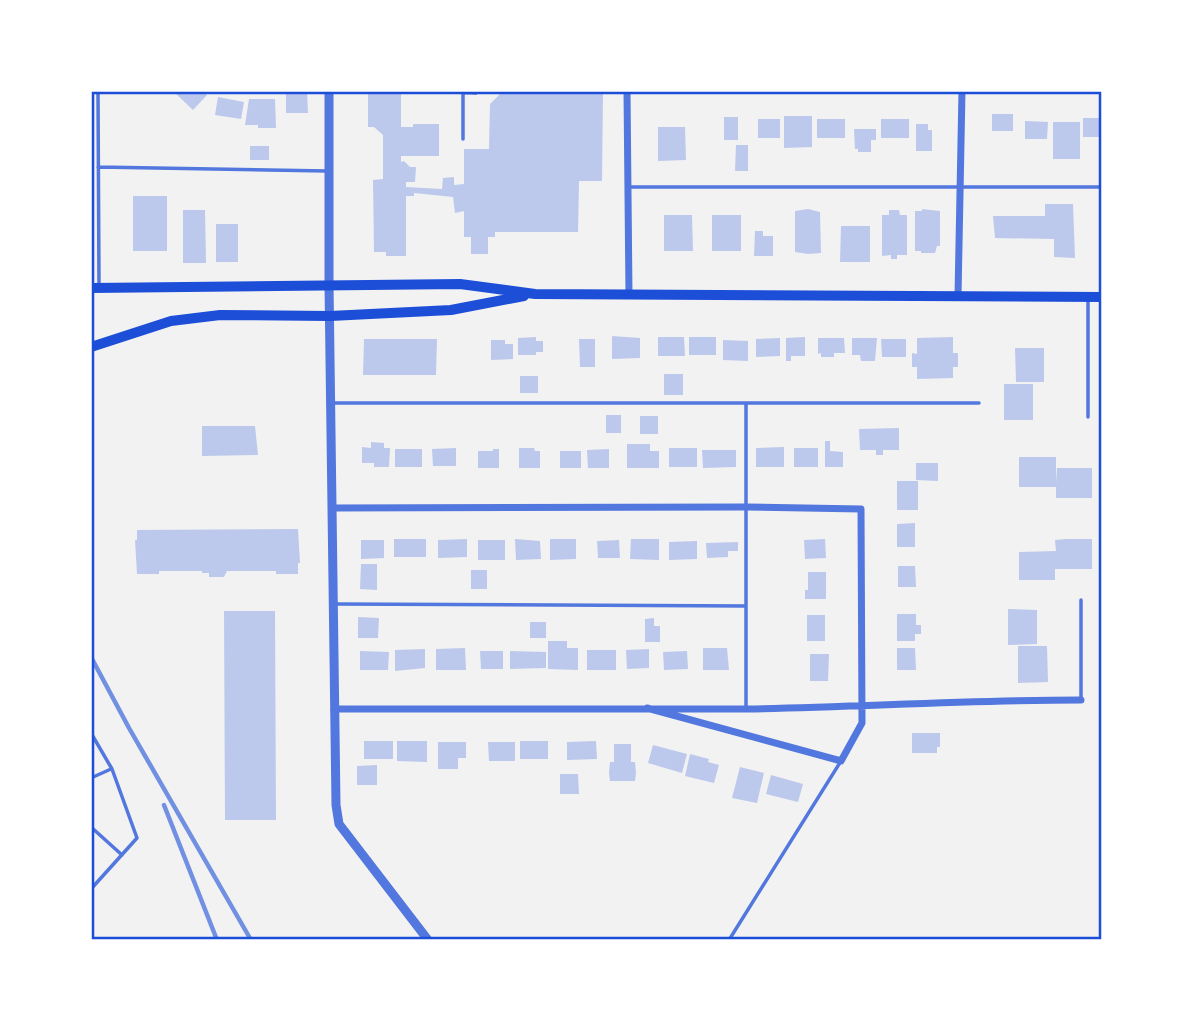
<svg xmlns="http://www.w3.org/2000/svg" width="1193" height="1031" font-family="'PT Serif',serif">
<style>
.building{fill:#bdc9ec}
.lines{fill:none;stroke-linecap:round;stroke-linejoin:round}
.service{stroke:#5277de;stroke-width:3.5}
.minor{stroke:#5277de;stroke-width:7}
.tertiary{stroke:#5277de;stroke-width:9}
.secondary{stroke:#1d4ed8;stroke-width:10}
.rail{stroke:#7290e2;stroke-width:4.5}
.neatline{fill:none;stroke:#1d4ed8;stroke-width:2.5}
</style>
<rect width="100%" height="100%" fill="#f2f2f2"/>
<path class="building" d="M173,91H203L207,95L193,110Z
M286,91H307L308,113H286Z
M503,91H603L602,181H579L578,232H495V237H488V254H471V237H464V211L455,213L453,197L414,193V196H406V256H386V252H374L373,180L383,179V135L374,127H368V93H401V127H413V124H439V156H401V162L404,161L410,167H416L415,182H406V187L442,189L443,178L454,177V185L464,184V149H489L490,104Z
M218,97L244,102L241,119L215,115Z
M249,99H275L276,128H258V125H245Z
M992,114H1013V131H992Z
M784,116H812V147L784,148Z
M724,117H738V140H724Z
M1083,118H1102V137H1083Z
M758,119H780V138H758Z
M817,119H845V138H817Z
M881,119H909V138H881Z
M1025,121L1048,122L1047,139H1025Z
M1053,122H1080V159H1053Z
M916,124H928V130H932V151H916Z
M658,127H685L686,160L658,161Z
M854,129H876V140H871V152H858V149H855Z
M736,145H748V171H735Z
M250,146H269V160H250Z
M133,196H167V251H133Z
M1045,204H1073L1075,258L1054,257V239L995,238L993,216H1045Z
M808,209L820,212L821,253L808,254L795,252V211Z
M922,209L940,211V246H937L935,253H921V251H915V211H922Z
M183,210H205L206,263H183Z
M889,210H899L900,215H907V255H897V259H891V255L882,256V215H889Z
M664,215H692L693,251H664Z
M712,215H741V251H712Z
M216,224H238V262H216Z
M841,226H870V262H840Z
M755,231H763V236H773V256H754Z
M612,336L640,338V358L612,359Z
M536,337V341H543V352H536V355H518V338Z
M658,337H684L685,356H658Z
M689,337H716V355H689Z
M805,337V356H791V361H786V338Z
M953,337V353H958V367H953V378L917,379V367H912V353L917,354V338Z
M780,338V356L756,357V339Z
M818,338H844L845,353H834V357H821V353L818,354Z
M852,338H877L875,361H861L860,355H852Z
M364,339H437L436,375H363Z
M579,339H595V367H580Z
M881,339H906V357H882Z
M491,340H505V344H513V359L491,360Z
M723,340L748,341V361L723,360Z
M1015,348H1044V382H1016Z
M664,374H683V395H664Z
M520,376H538V393H520Z
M1004,384H1033V420H1004Z
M606,415H621V433H606Z
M640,416H658V434H640Z
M202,426H255L258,455L202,456Z
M899,428V450H883V455H876V450H860L859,429Z
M825,441H830V451L843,452V467H825Z
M371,442L384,443V448H390L389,467H374V463H362V447L371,448Z
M627,444H650V451H659V468H627Z
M784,447V467H756V448Z
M456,448V466H433L432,449Z
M519,448H534L535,451H540V468H519Z
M669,448H697V467H669Z
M794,448H818V467H794Z
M395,449H422V467H395Z
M493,449H499V468H478V451H493Z
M609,449V468H588L587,450Z
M702,450H736V467L703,468Z
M560,451H581V468H560Z
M1019,457H1056V483L1057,468H1092V498H1056V487H1019Z
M916,463H938V481L916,480Z
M897,481H918V510H897Z
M915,523V547H897V524Z
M298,529L300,563H298V574H276V571H227L224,577H209V573H202V571H159V574H137L135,540H137V530Z
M394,539H426V557H394Z
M467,539V557L438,558V540Z
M515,539L540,541L541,559L516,560Z
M550,539H576V559L550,560Z
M631,539H659V560L630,559Z
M825,539L826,558L805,559L804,540Z
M1066,539H1092V569H1055V580H1019V552L1056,551L1055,540Z
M361,540H384V558L361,559Z
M478,540H505V560H478Z
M619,540L620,558H598L597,541Z
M697,541V559L669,560V542Z
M738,542V551H728V557L707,558L706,543Z
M361,564H377V590L360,589Z
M898,566H915L916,587H898Z
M471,570H487V589H471Z
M808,572H826V599H805V590H808Z
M1008,609L1037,610V644L1008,645Z
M224,611H275L276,820H225Z
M897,614H916V625H921V634H915V641H897Z
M807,615H825V641H807Z
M358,617L379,618L378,638H358Z
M654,618V626H660V642H645V619Z
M530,622H546V638H530Z
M548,641H567V648H578V670L548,669Z
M1018,646H1047L1048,682L1018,683Z
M465,648L466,670H436V649Z
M703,648H727L729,670H703Z
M897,648H915L916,670H897Z
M425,649V668L395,671V650Z
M649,649V668L627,669L626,650Z
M587,650H616V670H587Z
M360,651L389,652L388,670H360Z
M480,651H503V669H481Z
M510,651L546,652V668L510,669Z
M687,651L688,669L664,670L663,652Z
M810,654H829L828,681H810Z
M912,733H940V747H937V753H912Z
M364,741H393V759H364Z
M397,741H427V762L397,761Z
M520,741H548V759H520Z
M596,741L597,759L567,760V742Z
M438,742H466V758H458V769H438Z
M488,742H515V761H489Z
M614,744H631V762H635L636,773L635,781H610L609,773L610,762H614Z
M653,745L687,754L682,773L648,763Z
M690,754L709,759L708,762L719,765L714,783L685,776Z
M377,765V785H357V766Z
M740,767L764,773L757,803L732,798Z
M560,774H578L579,794H560Z
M771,775L803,784L798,802L766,794Z"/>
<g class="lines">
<path class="service" d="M98,91L99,285
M430,91L476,93L478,91
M463,139V93
M98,167L327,171
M628,187H1102
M1088,299V417
M333,403H979
M746,403V709
M1081,600V700
M334,604L746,606
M91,733L112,769L137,838L91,889
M91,778L111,769
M91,827L122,855
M729,940L841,761"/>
<path class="minor" d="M627,91L629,295
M958,296L962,91
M332,508L746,507L861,509L862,723L841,761L647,708
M334,709C472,708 610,710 747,709C859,707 970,700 1081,700"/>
<path class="tertiary" d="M329,91V284L336,805L339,824L428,940"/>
<path class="secondary" d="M91,288L460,284L535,294L1102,297
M91,347L171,321L220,315L330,316L451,310L524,296"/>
<path class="rail" d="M91,657L129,728L251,940
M164,805L217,940"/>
</g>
<rect width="1193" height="1031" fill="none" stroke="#ffffff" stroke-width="186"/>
<rect x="93" y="93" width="1007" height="845" class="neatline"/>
</svg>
